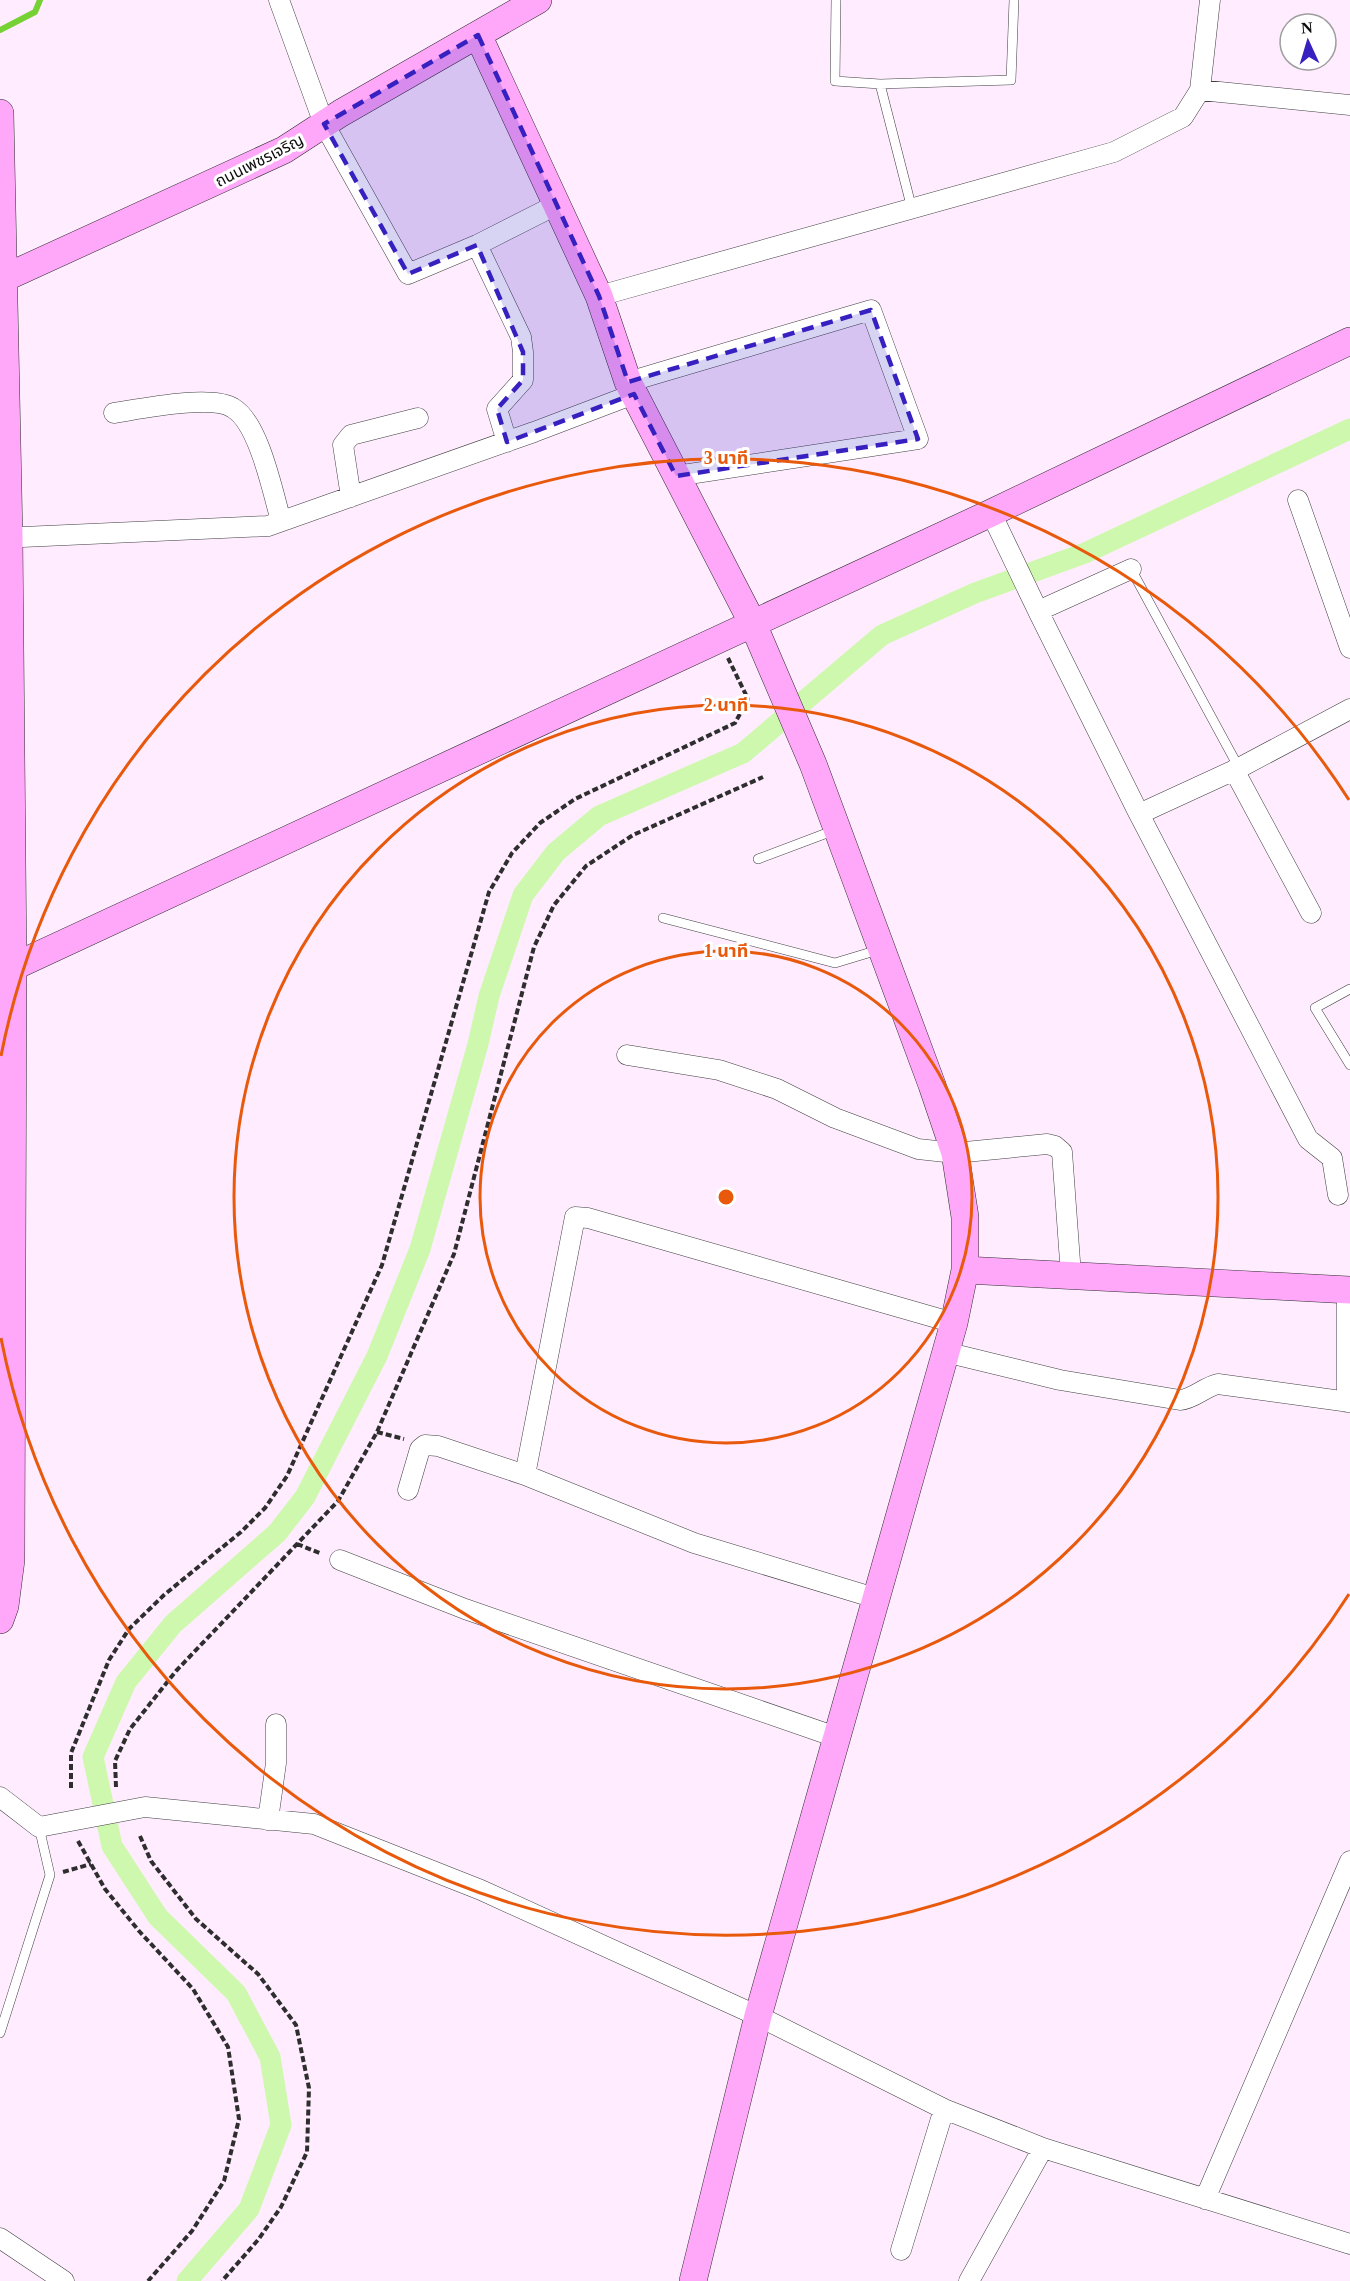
<svg xmlns="http://www.w3.org/2000/svg" width="1350" height="2281" font-family="'Times New Roman','Noto Sans Thai',serif">
<style>
.lines{fill:none;stroke-linecap:round;stroke-linejoin:round}
.stream{stroke:#75d134;stroke-width:6}
.canal{stroke:#cff8af;stroke-width:21}
.lane-casing{stroke:#3f3f3f;stroke-width:10}
.street-casing{stroke:#3f3f3f;stroke-width:21}
.secondary-casing{stroke:#2e2e2e;stroke-width:28}
.path{stroke:#2e2e2e;stroke-width:4;stroke-dasharray:6 3;stroke-linecap:butt}
.lane{stroke:#fff;stroke-width:9}
.street{stroke:#fff;stroke-width:20}
.secondary{stroke:#ffa7f9;stroke-width:27}
.marked{fill:#3621c0;fill-opacity:0.2;stroke:#3621c0;stroke-width:4.5;stroke-dasharray:12 8;stroke-linejoin:round}
.ring{fill:none;stroke:#e8590c;stroke-width:3}
.labels{text-anchor:middle;stroke-width:6;stroke-linejoin:round;paint-order:stroke}
.street-label{font-size:16px;fill:#0c0c0c;stroke:#fff}
.centre{fill:#e8590c;stroke:#fff;stroke-width:3}
.ring-label{font-size:18px;text-anchor:middle;font-weight:bold;fill:#e8590c;stroke:#fff;stroke-width:6;stroke-linejoin:round;paint-order:stroke}
</style>
<rect width="100%" height="100%" fill="#ffecff"/>
<g class="lines">
<path class="stream" d="M0,30L35,12L40,0"/>
<path class="canal" d="M187,2281L249,2209L281,2125L270,2057L236,1993L158,1917L112,1846L93,1757L126,1682L173,1624L277,1533L305,1497L377,1356L420,1249L478,1044L489,996L523,895L556,852L599,816L743,753L882,635L975,593L1085,553L1350,429"/>
<g class="lane-casing">
<path id="lane" d="M836,0L835,81L880,84L1011,80L1014,0
M880,84L912,209
M1131,569L1239,768
M758,859L835,830
M663,918L835,963L878,950
M1350,989L1315,1008L1350,1065
M0,2033L50,1875L39,1827"/>
</g>
<g class="street-casing">
<path id="street" d="M279,0L324,124L408,274L477,245L556,205
M1200,90L1350,105
M477,245L521,337L523,352V380L497,409L507,442
M599,296L1114,152L1183,117L1200,90L1210,0
M628,382L871,310L918,439L676,476
M114,413C140,409 212,394 233,408C259,423 273,493 281,521
M351,497L343,445L351,435L418,418
M1298,500L1350,648
M991,513L1038,611
M0,538L268,526L534,432L634,394
M1131,569L1038,611L1139,814L1239,768L1350,709
M1234,770L1311,913
M1139,814L1308,1139L1332,1158L1338,1195
M627,1055L719,1070L777,1089L835,1118L918,1149L955,1153L1047,1144L1055,1146L1062,1152L1071,1275
M945,1352L1060,1380L1180,1400C1194,1399 1204,1387 1218,1384L1350,1402
M1347,1402V1290
M408,1490L420,1449L425,1445L438,1446L525,1475
M340,1560L465,1609L836,1737
M875,1598L694,1543L525,1475L575,1217L588,1218L954,1323
M0,1797L39,1827L145,1807L314,1824L481,1890L758,2016L944,2109L1043,2148L1350,2244
M268,1820L276,1763V1724
M1205,2199L1350,1861
M0,2238L64,2281
M901,2250L944,2109
M969,2281L1043,2148"/>
</g>
<g class="secondary-casing">
<path id="secondary" d="M478,35L599,296L628,382L753,624L813,764L932,1085L955,1153L965,1217V1270L954,1323L758,2016L693,2281
M0,113L9,537L13,967L11,1560L5,1606L0,1620
M0,280L284,150L341,113L538,0
M0,973L991,513L1350,341
M965,1270L1350,1290"/>
</g>
<path class="path" d="M377,1432L404,1439
M297,1544L322,1554
M116,1787L115,1761L130,1729L176,1671L338,1501L377,1432L454,1254L534,947L554,905L586,866L633,835L763,777
M71,1788V1753L109,1660L129,1629L164,1595L241,1532L265,1508L287,1476L382,1265L489,892L512,853L540,823L575,799L735,723L748,699L728,658
M140,1836L151,1861L196,1919L258,1974L296,2025L309,2088L307,2152L281,2207L258,2240L222,2281
M78,1841L105,1889L139,1931L193,1989L228,2047L239,2119L224,2181L192,2231L148,2281
M63,1872L91,1864"/>
<use href="#lane" class="lane"/>
<use href="#street" class="street"/>
<use href="#secondary" class="secondary"/>
</g>
<path class="marked" d="M478,35L599,296L628,382L871,310L918,439L676,476L634,394L507,442L497,409L523,380V352L477,245L408,274L324,124Z"/>
<g class="ring">
<circle cx="726" cy="1197" r="246"/>
<circle cx="726" cy="1197" r="492"/>
<path d="M1349 1594A739 739 0 0 1 1 1338M1 1056A739 739 0 0 1 1349 800"/>
</g>
<g class="labels">
<g class="street-label">
<text transform="translate(259 160) rotate(-27)" y="6">ถนนเพชรเจริญ</text>
</g>
</g>
<circle cx="726" cy="1197" r="9" class="centre"/>
<g class="ring-label">
<text x="726" y="464">3 นาที</text>
<text x="726" y="711">2 นาที</text>
<text x="726" y="957">1 นาที</text>
</g>
<g transform="translate(1308 42) rotate(356)"><circle r="28" fill="#ffffff" stroke="#9e9e9e" stroke-width="1.5"/>
<path d="M0-4.5L10 22L0 15L-10 22Z" fill="#3621c0"/>
<text y="-9" font-size="16" font-weight="bold" text-anchor="middle" fill="#0c0c0c">N</text>
</g>
</svg>
